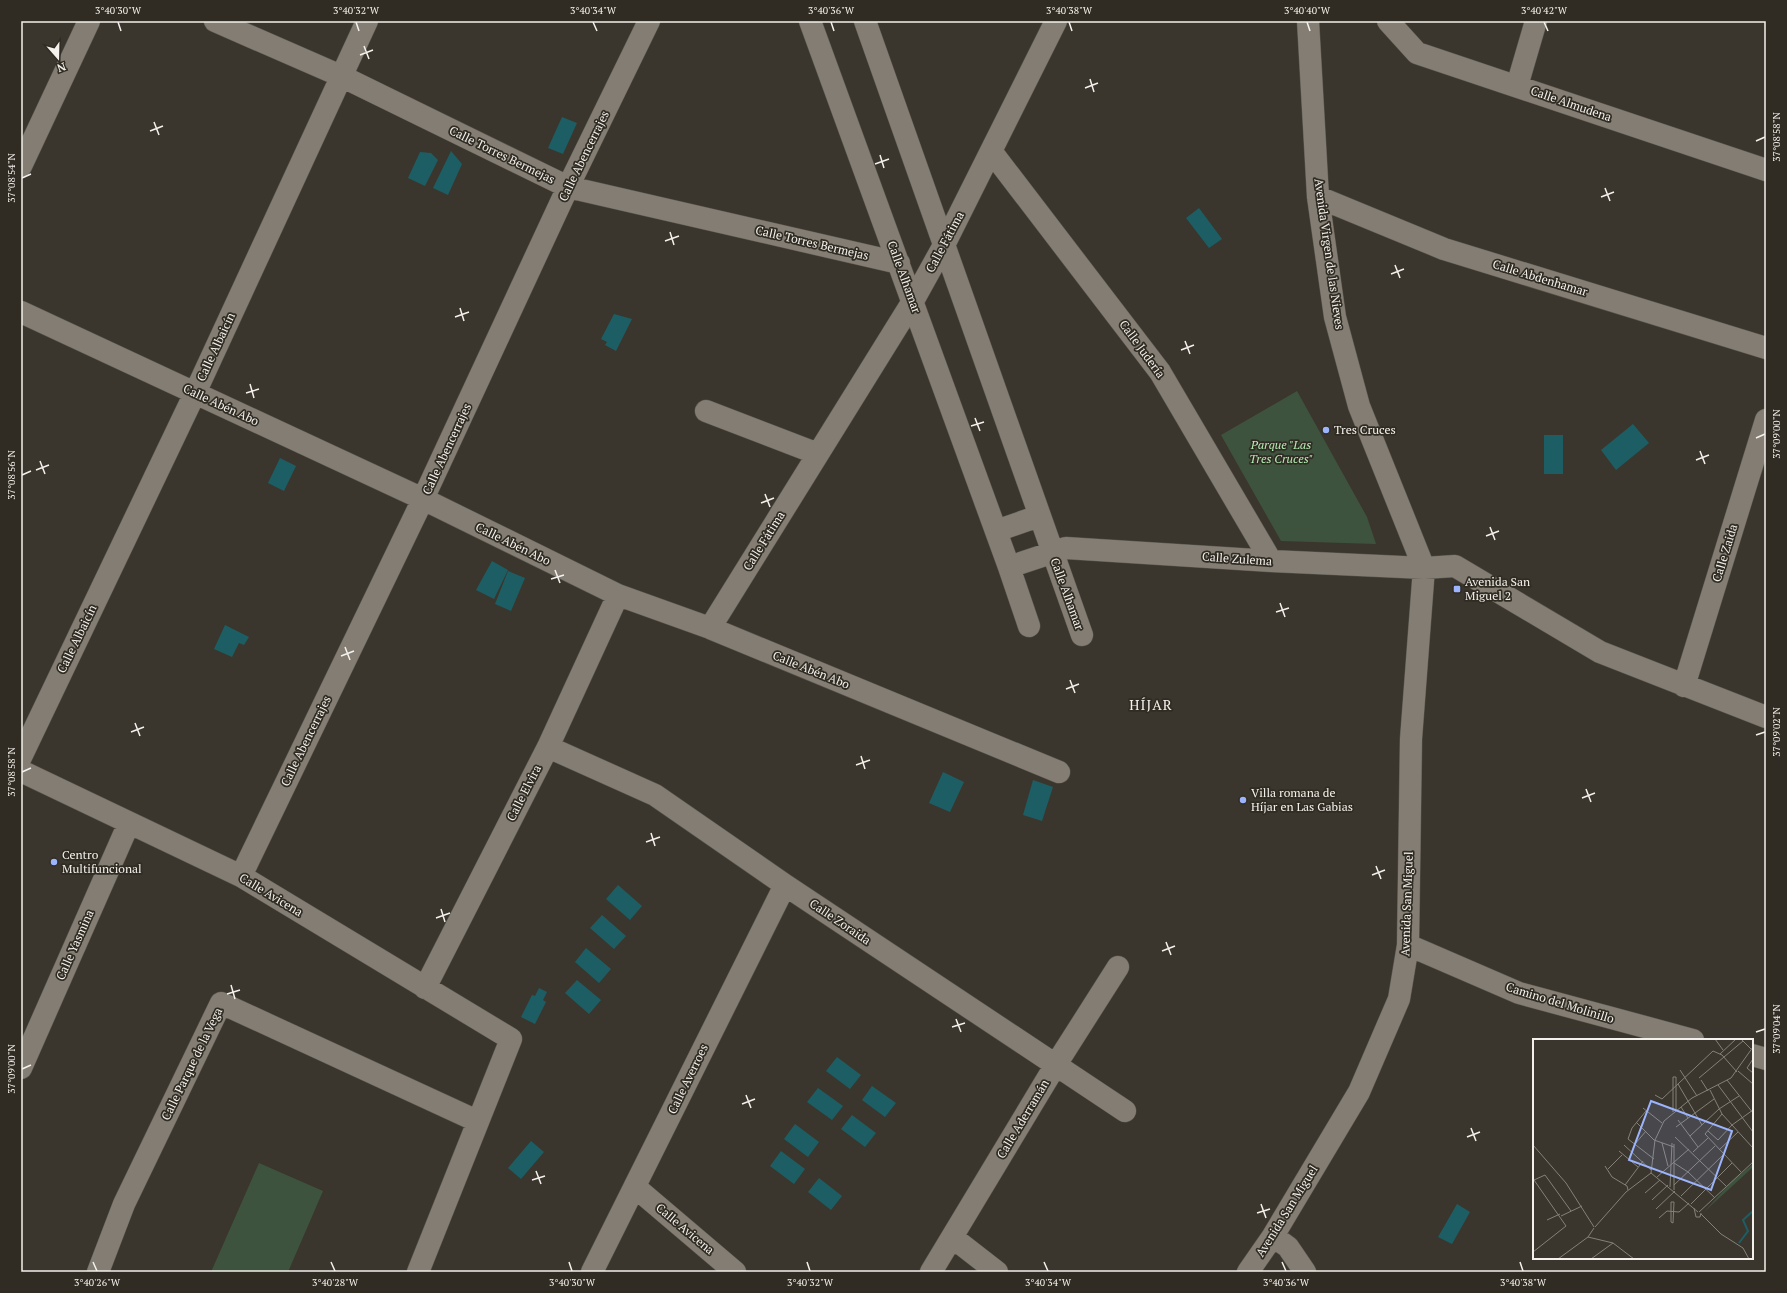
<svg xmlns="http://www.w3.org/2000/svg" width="1787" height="1293" font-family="'PT Serif',serif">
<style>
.green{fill:#3e533e}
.water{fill:#1d5e64}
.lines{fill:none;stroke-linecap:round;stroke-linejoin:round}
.minor-casing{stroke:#58544d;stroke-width:23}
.minor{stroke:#837d74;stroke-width:22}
.ticks{fill:none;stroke:#f4f1ec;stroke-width:1.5}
.poi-dot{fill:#9cb4fd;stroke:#302c23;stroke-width:1.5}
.labels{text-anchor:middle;stroke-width:3.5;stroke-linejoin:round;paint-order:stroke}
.street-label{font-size:12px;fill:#f4f1ec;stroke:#302c23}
.poi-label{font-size:12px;fill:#f4f1ec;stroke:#302c23;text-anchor:start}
.park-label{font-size:12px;font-style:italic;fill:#b4ecb5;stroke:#302c23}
.quarter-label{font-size:14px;letter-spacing:1px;fill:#f4f1ec;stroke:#302c23}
.inset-river{fill:none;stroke:#1d5e64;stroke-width:2}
.inset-road{fill:none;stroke:#848179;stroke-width:1}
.view{fill:#9cb4fd;fill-opacity:0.15;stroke:#9cb4fd;stroke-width:2}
.inset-edge{fill:none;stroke:#f4f1ec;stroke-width:2}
.neatline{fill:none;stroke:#f4f1ec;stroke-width:1.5}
.ticks-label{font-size:10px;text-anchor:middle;fill:#f4f1ec}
</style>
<rect width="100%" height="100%" fill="#3a362d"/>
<path class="green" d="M1297,391L1367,517L1376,544L1281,541L1221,435Z
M259,1163L323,1191L288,1272H211Z"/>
<path class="water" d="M562,117L577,123L563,154L548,148Z
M451,151L462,164L448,195L433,188Z
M420,152L431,153L438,160L425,186L408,178Z
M1199,208L1222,239L1209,248L1186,218Z
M614,314L632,319L616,351L605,345L607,342L601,339Z
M1633,424L1649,443L1616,470L1601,450Z
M1544,435H1563V474H1544Z
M280,458L296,466L284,491L268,483Z
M492,561L508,570L494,599L476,590Z
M508,571L525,578L511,611L495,604Z
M225,625L249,637L244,645L239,643L232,657L214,649Z
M943,772L964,782L950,812L929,803Z
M1033,780L1053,787L1042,821L1023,815Z
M618,885L642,906L630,920L606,899Z
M602,915L626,936L614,949L590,928Z
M586,948L611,969L599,983L575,962Z
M577,980L601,1000L589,1014L565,993Z
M539,988L547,992L543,1000L546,1002L535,1024L521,1017L532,995L535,996Z
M837,1057L861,1075L850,1089L826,1071Z
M872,1086L896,1103L885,1117L862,1100Z
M818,1088L843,1106L832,1120L807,1102Z
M852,1115L876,1133L865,1147L841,1129Z
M795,1124L819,1142L808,1157L784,1139Z
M531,1141L544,1152L521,1179L508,1168Z
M781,1151L805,1169L794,1184L770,1166Z
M819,1178L842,1196L831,1210L808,1192Z
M1457,1204L1470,1212L1452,1244L1438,1237Z"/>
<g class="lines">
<g class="minor-casing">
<path id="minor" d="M215,21L341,76L568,187L899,263
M810,21L1009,567L1029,626
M865,21L1082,635
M1388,21L1417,53L1766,170
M1517,86L1536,21
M991,151L1160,372L1271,561
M21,166L89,21
M1318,197L1444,249L1766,348
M21,312L423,499L618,595L710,628L1059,772
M706,411L818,454
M996,531L1039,516
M1009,567L1066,548L1271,561L1424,568L1455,566L1600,652L1766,717
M710,628L913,301L944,245L1056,21
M1684,686L1766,420
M548,747L655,795L785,885L1125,1111
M21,757L195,393L367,21
M21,771L241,876L511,1039L418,1272
M241,876L423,499L568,187L649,21
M1408,945L1519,993L1693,1040
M425,988L548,747L618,595
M1752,1055L1766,1059
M21,1068L129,823
M635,1187L735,1272
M1273,1236L1288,1247L1305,1272
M952,1237L997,1272
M98,1272L124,1204L221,1003L477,1121
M592,1272L785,885
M931,1272L1055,1066L1118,967
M1248,1272L1273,1236L1359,1092L1399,999L1408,945L1411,739L1424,568L1359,406L1335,317L1318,197L1308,21"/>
</g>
<use href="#minor" class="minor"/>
</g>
<path class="ticks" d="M118,22L121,31M356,22L359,31M593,22L597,31M831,22L834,31M1069,22L1072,31M1307,22L1310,31M1544,22L1548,31M364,46L369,59M360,55L373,50M1090,79L1094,92M1085,88L1098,83M154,122L159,135M150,131L163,126M1756,141L1765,137M880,155L884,168M875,164L889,159M22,178L31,174M1605,188L1610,201M1601,197L1614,192M670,232L674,245M665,241L679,236M1395,265L1400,278M1391,274L1404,269M460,308L464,321M455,317L469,312M1185,341L1190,354M1181,350L1194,345M250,384L254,398M246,393L259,389M975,418L980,431M971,426L984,422M1756,438L1765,434M1700,451L1705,464M1696,460L1709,455M40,461L45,474M36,470L49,465M22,475L31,471M765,494L770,507M761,503L774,498M1490,527L1495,540M1486,536L1499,531M555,570L560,583M551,579L564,575M1280,603L1285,617M1276,612L1289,608M345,647L350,660M341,656L354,651M1070,680L1075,693M1066,689L1079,684M135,723L140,736M131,732L144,727M1756,735L1765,732M861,756L865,769M856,765L870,760M22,772L31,768M1586,789L1591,802M1582,798L1595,793M651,833L655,846M646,842L660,837M1376,866L1381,879M1372,875L1385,870M441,909L445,922M436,918L450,913M1166,942L1171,955M1162,951L1175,946M231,985L235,999M227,994L240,990M956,1019L961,1032M952,1027L965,1023M1756,1032L1765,1029M22,1069L31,1065M746,1095L751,1108M742,1104L755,1099M1471,1128L1476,1141M1467,1137L1480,1132M536,1171L541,1184M532,1180L545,1176M1261,1204L1266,1218M1257,1213L1270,1209M93,1262L97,1271M331,1262L335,1271M569,1262L572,1271M807,1262L810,1271M1044,1262L1048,1271M1282,1262L1286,1271M1520,1262L1523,1271"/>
<g class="poi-dot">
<circle cx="1326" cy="430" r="4"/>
<rect x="1453" y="585" width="8" height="8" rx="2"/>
<circle cx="1243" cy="800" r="4"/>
<circle cx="54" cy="862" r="4"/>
</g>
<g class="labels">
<g class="street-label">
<text transform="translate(1571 104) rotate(19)" y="4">Calle Almudena</text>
<text transform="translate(502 155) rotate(26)" y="4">Calle Torres Bermejas</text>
<text transform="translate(584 156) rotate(-64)" y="4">Calle Abencerrajes</text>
<text transform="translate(945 242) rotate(-62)" y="4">Calle Fátima</text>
<text transform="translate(812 243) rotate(13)" y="4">Calle Torres Bermejas</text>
<text transform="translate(1329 254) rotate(82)" y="4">Avenida Virgen de las Nieves</text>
<text transform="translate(904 277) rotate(70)" y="4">Calle Alhamar</text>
<text transform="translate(1540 278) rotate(17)" y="4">Calle Abdenhamar</text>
<text transform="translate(216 347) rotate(-65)" y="4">Calle Albaicín</text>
<text transform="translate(1142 349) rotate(54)" y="4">Calle Judería</text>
<text transform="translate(221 405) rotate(25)" y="4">Calle Abén Abo</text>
<text transform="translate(447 449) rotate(-65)" y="4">Calle Abencerrajes</text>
<text transform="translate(764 541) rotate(-58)" y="4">Calle Fátima</text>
<text transform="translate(513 544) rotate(26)" y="4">Calle Abén Abo</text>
<text transform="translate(1725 553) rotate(-73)" y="4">Calle Zaida</text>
<text transform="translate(1237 559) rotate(4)" y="4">Calle Zulema</text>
<text transform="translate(1067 594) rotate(70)" y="4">Calle Alhamar</text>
<text transform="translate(77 639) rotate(-64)" y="4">Calle Albaicín</text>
<text transform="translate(811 670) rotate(22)" y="4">Calle Abén Abo</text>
<text transform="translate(306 741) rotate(-64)" y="4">Calle Abencerrajes</text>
<text transform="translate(524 793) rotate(-63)" y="4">Calle Elvira</text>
<text transform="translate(271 895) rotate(31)" y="4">Calle Avicena</text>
<text transform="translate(1407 904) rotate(-88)" y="4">Avenida San Miguel</text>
<text transform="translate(840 922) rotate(34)" y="4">Calle Zoraida</text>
<text transform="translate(75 945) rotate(-66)" y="4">Calle Yasmina</text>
<text transform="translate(1560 1003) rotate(17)" y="4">Camino del Molinillo</text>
<text transform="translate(192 1064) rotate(-64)" y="4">Calle Parque de la Vega</text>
<text transform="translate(688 1079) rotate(-64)" y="4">Calle Averroes</text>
<text transform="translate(1023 1119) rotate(-59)" y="4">Calle Aderramán</text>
<text transform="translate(1287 1211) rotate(-58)" y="4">Avenida San Miguel</text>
<text transform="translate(685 1229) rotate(40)" y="4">Calle Avicena</text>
</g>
<g class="poi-label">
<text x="1334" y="434">Tres Cruces</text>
<text x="1465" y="586">Avenida San<tspan x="1465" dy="14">Miguel 2</tspan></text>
<text x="1251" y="797">Villa romana de<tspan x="1251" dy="14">Híjar en Las Gabias</tspan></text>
<text x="62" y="859">Centro<tspan x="62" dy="14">Multifuncional</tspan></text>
</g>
<g class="park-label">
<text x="1281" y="449">Parque "Las<tspan x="1281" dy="14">Tres Cruces"</tspan></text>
</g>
<g class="quarter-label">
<text x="1151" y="710">HÍJAR</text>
</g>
</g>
<g transform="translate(1533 1039)">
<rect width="220" height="220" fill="#3a362d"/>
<path d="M220,125V128L171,173L199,142Z" fill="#3e533e"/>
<path class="inset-river" d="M206,204L215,192L210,181L220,172"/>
<path class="inset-road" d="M182,0L190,11M208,0L218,10M187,15L203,0M220,20L214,29L220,34M147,31L164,57M205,32L220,45M140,38H143V71M140,38V73M166,39L210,2M168,41L175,52M194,41L220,74M145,45L169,86M185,46L220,93M177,51L189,75L220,109M122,56L129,60L180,12L189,16L204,33M148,68L155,79M110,69L129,84M113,72L99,89L95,100L121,120M189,75L172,95L208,133M145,81L165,108M104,84L121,101L141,108M143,88L181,60M175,92L185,101L199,86L220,71M157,97L186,70L206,57M142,98L193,147M129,104L135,127M102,105L113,92M0,106L33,144L61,188M91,106L118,131M186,111L205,93M86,112L105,128M160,113L175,99M141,124L155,133L182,159M72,127L79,138L94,147L95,151M75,130L89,116M118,134L122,101L131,82L159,59L198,39L220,8M118,134L165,173M124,138L156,110M1,141L12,136L38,172M92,146L110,122M141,146L182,107M137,148L139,104M141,151V105M112,154L127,141M148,157L190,116M119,161L135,146M138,163H141L140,184L138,183ZM158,165L199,124M161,169L163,178H167L168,174M123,170L142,152M166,173L220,123M168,175L188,195L210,209L216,220M28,177L49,167M126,179L134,172L146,173L156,164M14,181L27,175M62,188L93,153L118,134M55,198L80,204L101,220M0,213L33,187L1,141M25,220L55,198L61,189M58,220L80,204"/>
<path class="view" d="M118,62L199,92L178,151L96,121Z"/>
<rect width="220" height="220" class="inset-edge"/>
</g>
<rect width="1787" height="1293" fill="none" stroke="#302c23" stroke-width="44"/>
<g transform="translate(58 58) rotate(160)" stroke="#302c23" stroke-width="3" paint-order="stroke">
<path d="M0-3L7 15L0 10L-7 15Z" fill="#f4f1ec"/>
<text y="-6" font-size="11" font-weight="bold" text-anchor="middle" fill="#f4f1ec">N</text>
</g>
<rect x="22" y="22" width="1743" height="1249" class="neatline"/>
<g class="ticks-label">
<text x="118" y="14">3°40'30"W</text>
<text x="356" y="14">3°40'32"W</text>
<text x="593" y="14">3°40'34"W</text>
<text x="831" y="14">3°40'36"W</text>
<text x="1069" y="14">3°40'38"W</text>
<text x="1307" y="14">3°40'40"W</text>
<text x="1544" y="14">3°40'42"W</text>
<text transform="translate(1776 137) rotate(-90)" y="4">37°08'58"N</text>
<text transform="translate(11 178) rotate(-90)" y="4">37°08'54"N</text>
<text transform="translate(1776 434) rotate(-90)" y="4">37°09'00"N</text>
<text transform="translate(11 475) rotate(-90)" y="4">37°08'56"N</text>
<text transform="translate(1776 732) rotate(-90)" y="4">37°09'02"N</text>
<text transform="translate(11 772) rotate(-90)" y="4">37°08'58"N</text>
<text transform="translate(1776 1029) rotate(-90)" y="4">37°09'04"N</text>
<text transform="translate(11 1069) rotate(-90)" y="4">37°09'00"N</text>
<text x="97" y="1286">3°40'26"W</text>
<text x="335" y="1286">3°40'28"W</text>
<text x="572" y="1286">3°40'30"W</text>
<text x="810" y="1286">3°40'32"W</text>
<text x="1048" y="1286">3°40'34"W</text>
<text x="1286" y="1286">3°40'36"W</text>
<text x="1523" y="1286">3°40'38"W</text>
</g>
</svg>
